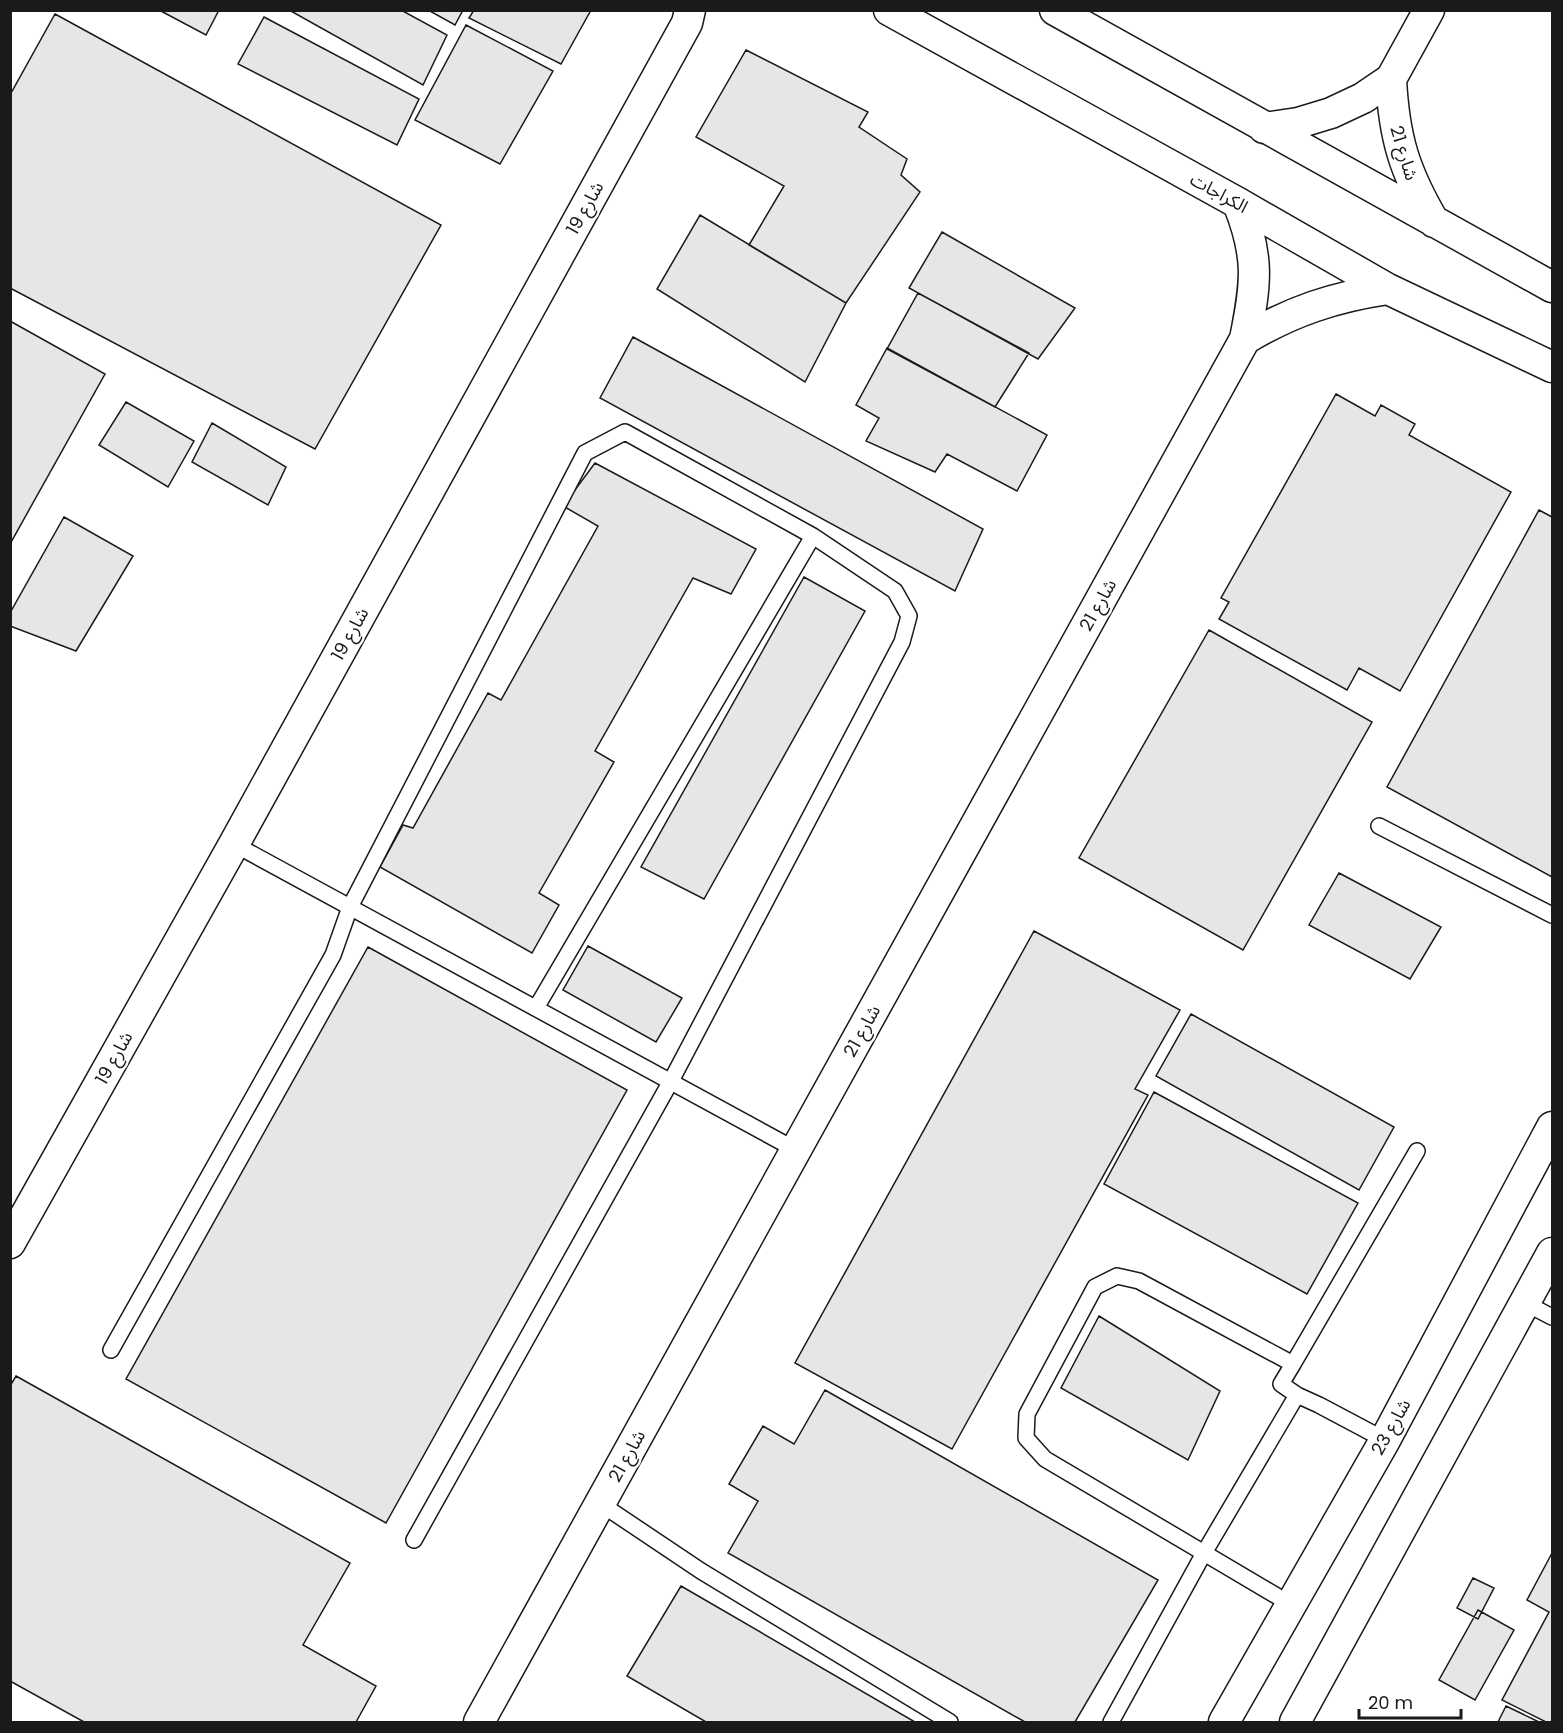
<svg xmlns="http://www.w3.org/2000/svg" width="1563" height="1733" font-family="Poppins,'Noto Sans Arabic',sans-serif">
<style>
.building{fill:#e6e6e6;stroke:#1a1a1a;stroke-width:1.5}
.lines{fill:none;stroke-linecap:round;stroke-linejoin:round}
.lane-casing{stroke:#1a1a1a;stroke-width:18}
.street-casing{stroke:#1a1a1a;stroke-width:33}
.lane{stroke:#fff;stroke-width:15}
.street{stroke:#fff;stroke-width:30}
.labels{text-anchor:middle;stroke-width:4.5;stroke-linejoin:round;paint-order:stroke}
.street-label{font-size:18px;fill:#1a1a1a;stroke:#fff}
</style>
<rect width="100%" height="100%" fill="#fff"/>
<path class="building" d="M159,10H219L206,35Z
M289,10H401L447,35L423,85Z
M428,10H463L455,25Z
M474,10H591L561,64L469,18Z
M55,14L441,225L315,449L10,288V95Z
M264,17L419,99L397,145L238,64Z
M466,25L553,71L500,164L415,120Z
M746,50L868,112L859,127L907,159L901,175L920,192L846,303L749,245L784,186L696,137Z
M700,215L846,303L805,382L657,289Z
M942,232L1075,308L1038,359L909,288Z
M918,293L1029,353L995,407L887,349Z
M10,321L105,374L10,544Z
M633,337L983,529L955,591L600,398Z
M887,348L1047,435L1017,491L947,454L935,472L866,441L879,418L856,405Z
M1336,394L1375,416L1381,405L1415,424L1409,435L1511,492L1400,691L1359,668L1347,690L1219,619L1229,602L1221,598Z
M126,402L194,441L168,487L99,445Z
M212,423L286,467L268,505L192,462Z
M595,463L756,549L731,594L693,578L595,751L614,762L539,893L559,905L532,953L380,867L403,825L413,828L488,693L501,700L598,526L563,506Z
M1539,510L1552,517V877L1387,787Z
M64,517L133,556L76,651L10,626V613Z
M804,577L865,611L704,899L641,867Z
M1209,630L1372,722L1243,950L1079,858Z
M1339,873L1441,927L1410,979L1309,925Z
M1034,931L1180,1010L1135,1089L1148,1095L952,1449L795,1363Z
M588,946L682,998L656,1042L563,990Z
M368,947L627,1090L386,1523L126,1379Z
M1191,1014L1394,1127L1359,1190L1156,1076Z
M1154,1092L1358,1203L1307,1294L1104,1184Z
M1099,1316L1220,1391L1188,1460L1061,1388Z
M16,1376L350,1563L303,1645L376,1686L356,1722H84L10,1681V1386Z
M825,1390L1158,1580L1075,1722H1025L728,1553L758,1501L729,1484L763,1426L794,1444Z
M1552,1553V1722H1546L1502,1700L1549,1612L1527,1600Z
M1473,1578L1494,1588L1478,1619L1457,1608Z
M681,1586L915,1722H706L627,1676Z
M1478,1610L1514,1630L1475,1700L1439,1680Z
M1506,1706L1539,1722H1498Z"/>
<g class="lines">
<g class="lane-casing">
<path id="lane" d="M1379,826L1552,915
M234,844L796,1150
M536,1008L813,536
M1525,1303L1552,1317
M111,1350L333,955L350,907L585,453L625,432L813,536L895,591L909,616L902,642L671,1081L414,1540
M1293,1364L1417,1151
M1297,1395L1319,1405L1385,1440
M601,1504L701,1571L950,1722
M1111,1722L1204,1553L1297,1395L1281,1384L1293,1364L1139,1281L1117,1276L1095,1287L1027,1414L1026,1438L1045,1459L1204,1553L1292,1605"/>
</g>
<g class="street-casing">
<path id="street" d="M889,10L1238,203L1388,289L1552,367
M1055,10L1552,287
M1391,79C1394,137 1404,171 1434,222
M1264,128L1298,123L1331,113L1363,98L1391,79L1429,10
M1245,339C1292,311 1334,297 1388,289
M10,1243L234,844L687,23L690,10
M479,1722L1245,339C1256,284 1260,257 1238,203
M1224,1722L1385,1440L1552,1127
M1295,1722L1552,1253"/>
</g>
<use href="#lane" class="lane"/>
<use href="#street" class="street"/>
</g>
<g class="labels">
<g class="street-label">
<text transform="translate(1404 153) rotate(73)" y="6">شارع 21</text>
<text transform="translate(1219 193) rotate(29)" y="6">الكراجات</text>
<text transform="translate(585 208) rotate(-61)" y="6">شارع 19</text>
<text transform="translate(1098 605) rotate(-61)" y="6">شارع 21</text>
<text transform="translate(350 634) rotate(-61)" y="6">شارع 19</text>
<text transform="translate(862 1031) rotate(-61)" y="6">شارع 21</text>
<text transform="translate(114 1058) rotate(-61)" y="6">شارع 19</text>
<text transform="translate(1391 1427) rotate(-61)" y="6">شارع 23</text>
<text transform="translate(627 1456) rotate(-61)" y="6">شارع 21</text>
</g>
</g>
<rect width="1563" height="1733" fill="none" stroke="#1a1a1a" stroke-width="24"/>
<path d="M1359 1709v9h102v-9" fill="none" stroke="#1a1a1a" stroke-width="3"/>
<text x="1368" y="1709" font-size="18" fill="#1a1a1a" stroke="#ffffff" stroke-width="4.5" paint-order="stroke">20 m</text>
</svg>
